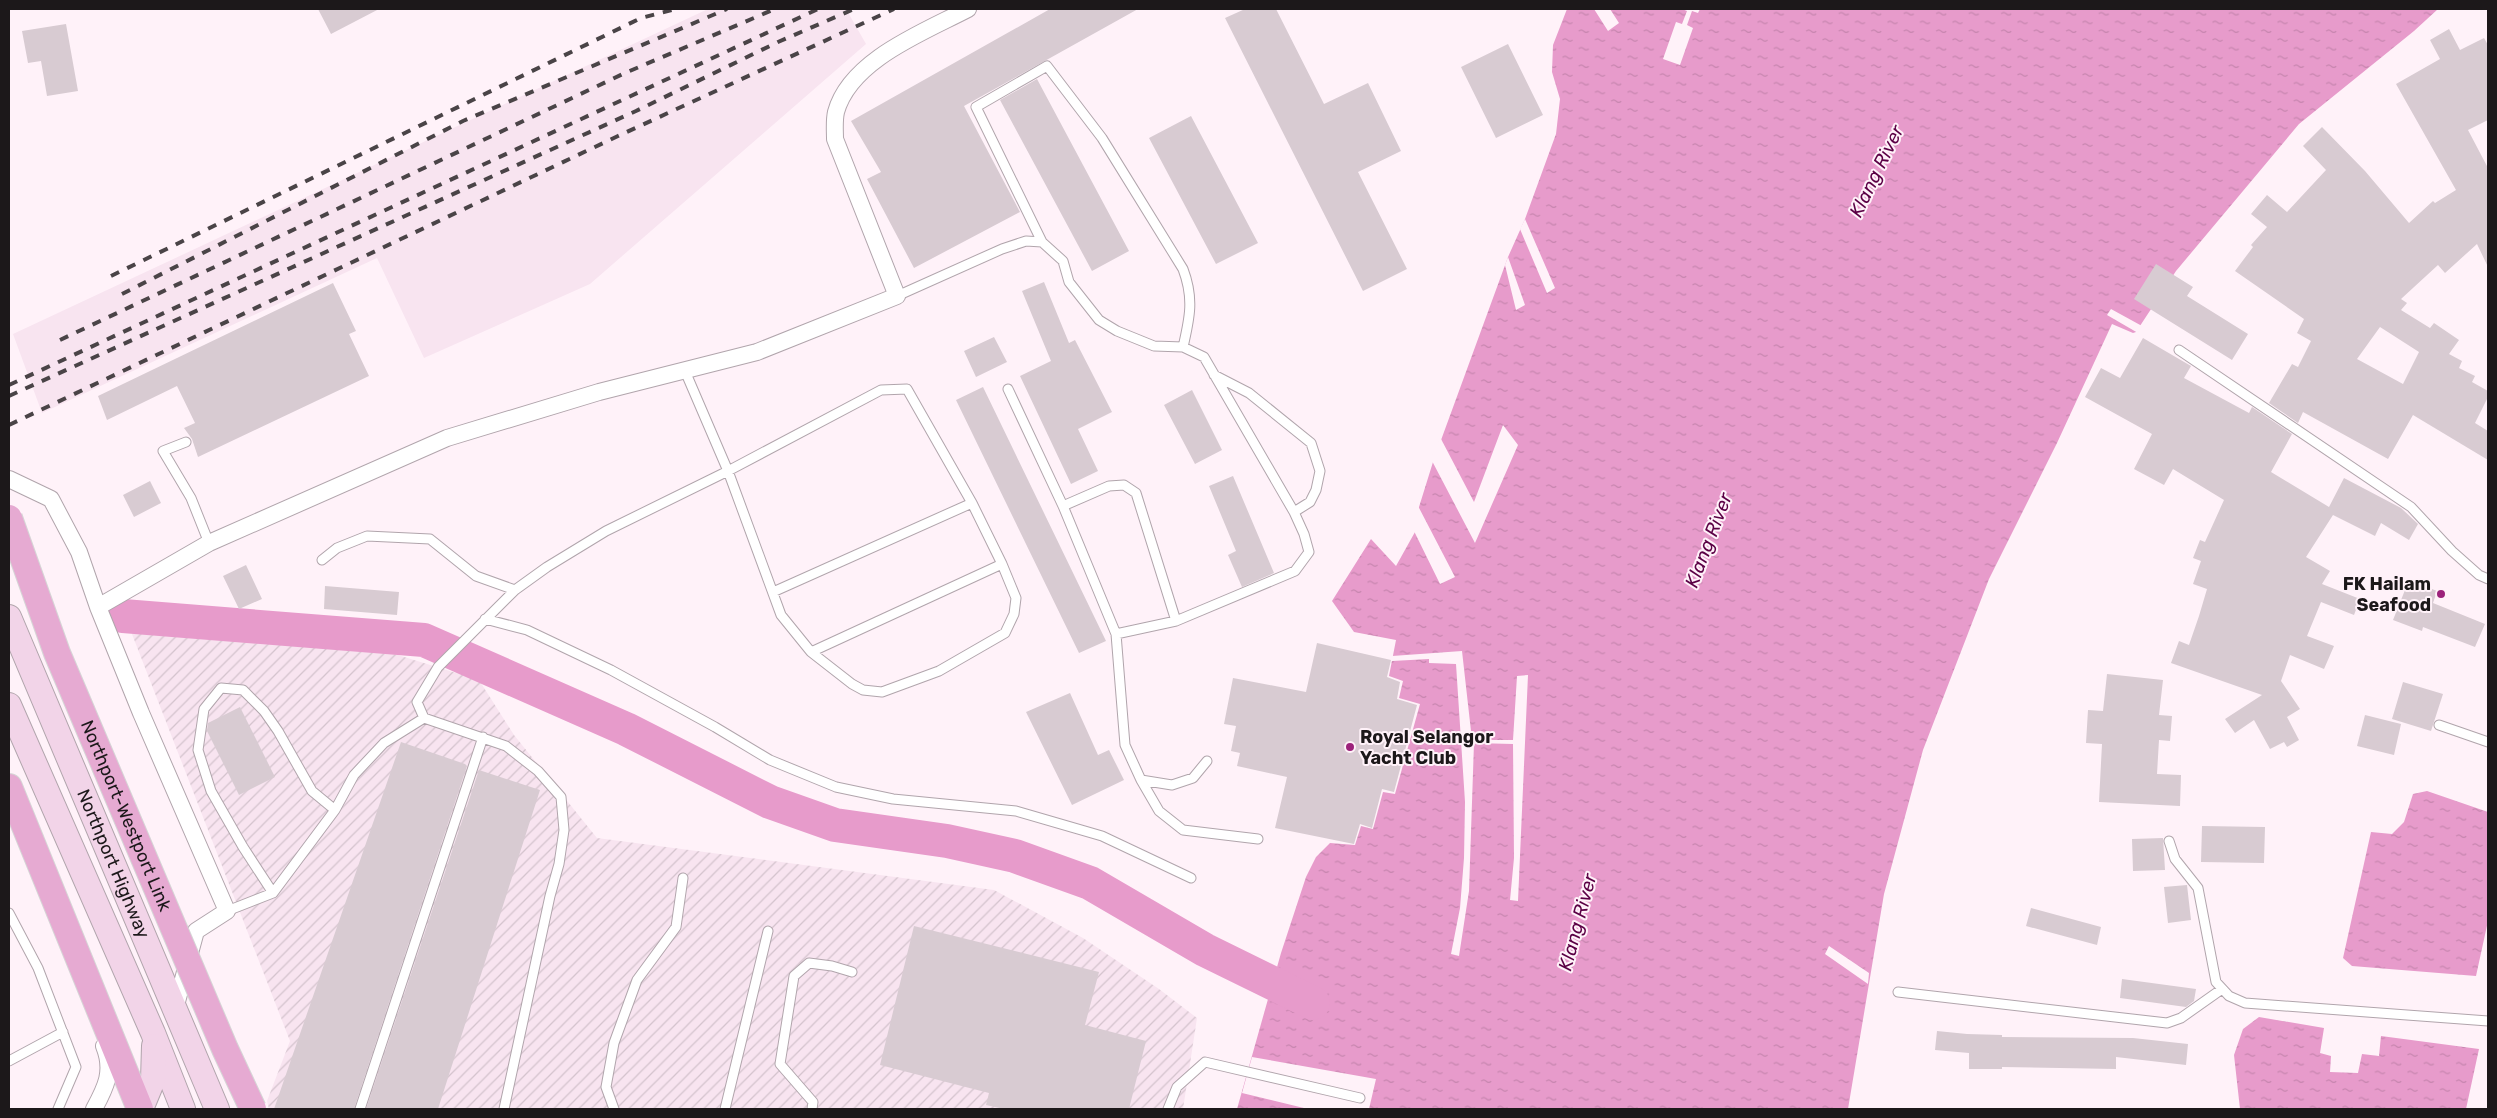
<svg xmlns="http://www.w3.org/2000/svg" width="2497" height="1118" font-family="Rubik,sans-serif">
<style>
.built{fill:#f8e4f0}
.industrial{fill:url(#industrial-furrows)}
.water{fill:url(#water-ripples)}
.pier{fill:#fff2f9}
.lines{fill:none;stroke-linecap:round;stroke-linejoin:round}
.river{stroke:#e79bcb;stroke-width:34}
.building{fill:#d8cbd2;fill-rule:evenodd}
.service-casing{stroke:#b1a5ac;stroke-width:11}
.minor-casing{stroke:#b1a5ac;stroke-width:18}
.secondary-casing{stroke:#b1a5ac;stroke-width:26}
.primary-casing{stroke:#d6d5d6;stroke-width:28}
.service{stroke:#fff;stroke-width:9}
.minor{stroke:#fff;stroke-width:16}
.secondary{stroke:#f2d4e8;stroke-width:24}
.primary{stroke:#e6aad2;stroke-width:26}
.rail{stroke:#4a4447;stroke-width:4;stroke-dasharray:9 9;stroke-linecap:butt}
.primary-bridge-casing{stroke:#d6d5d6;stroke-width:28;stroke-linecap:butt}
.primary-bridge{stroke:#e6aad2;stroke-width:26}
.poi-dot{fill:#9c227b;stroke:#fff2f9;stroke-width:2}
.labels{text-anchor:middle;stroke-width:4;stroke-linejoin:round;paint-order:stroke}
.poi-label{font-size:18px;font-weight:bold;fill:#1c181a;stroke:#fff2f9;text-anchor:end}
.street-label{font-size:18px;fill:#1c181a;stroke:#fff2f9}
.water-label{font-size:19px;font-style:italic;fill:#5b0045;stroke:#fff2f9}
</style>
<defs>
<pattern id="industrial-furrows" width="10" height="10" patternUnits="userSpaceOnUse" patternTransform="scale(1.25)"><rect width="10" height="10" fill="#f8e4f0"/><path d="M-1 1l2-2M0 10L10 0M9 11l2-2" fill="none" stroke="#d4c3cd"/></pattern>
<pattern id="water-ripples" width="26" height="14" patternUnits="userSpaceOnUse" patternTransform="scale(1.25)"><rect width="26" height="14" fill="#e79bcb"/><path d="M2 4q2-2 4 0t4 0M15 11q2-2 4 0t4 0" fill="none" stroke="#c685ae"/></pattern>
</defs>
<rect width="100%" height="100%" fill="#fff2f9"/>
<path class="built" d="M708,9H846L866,44L590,284L424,358L377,258L42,413L13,334Z"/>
<path class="industrial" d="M130,629L388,652L479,680L514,735L597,838L994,890L1083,938L1159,989L1197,1018L1183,1109H269L267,1101L290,1041Z"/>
<path class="water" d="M1567,9H2438L2414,31L2299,124L2176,271L2136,332L2133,333L2112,324L2057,443L1989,579L1923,750L1884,894L1848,1109H1237L1281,953L1306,877L1316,857L1330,843L1355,845L1361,826L1373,829L1383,792L1395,794L1420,704L1399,698L1403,681L1389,676L1396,640L1354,632L1332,601L1371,539L1396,566L1415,532L1419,507L1433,462L1508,257L1525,219L1556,134L1560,99L1552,72L1553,45Z
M2427,791L2488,812V921L2476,976L2352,966L2343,958L2371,832L2392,834L2404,822L2413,794Z
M2259,1017L2324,1028L2320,1053L2331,1056L2330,1072L2358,1073L2362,1054L2379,1056L2381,1036L2479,1049L2466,1109H2240L2234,1055L2243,1029Z"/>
<path class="pier" d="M1594,9H1610L1619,23L1608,31Z
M1682,9H1700L1698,13L1692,11L1687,25L1693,28L1680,65L1663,59L1676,22L1682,24L1687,11Z
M1525,219L1555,288L1547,293L1520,229Z
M1508,257L1525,305L1516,310L1505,265Z
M2111,309L2142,326L2138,333L2107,315Z
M1503,425L1518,445L1475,543L1431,459L1440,437L1474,502Z
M1417,504L1455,577L1440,584L1413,529Z
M1462,651L1472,740H1513L1517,676L1528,675L1518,901L1510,900L1514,858L1513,744L1474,743L1469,891L1459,956L1451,954L1460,908L1464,858L1465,802L1456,664L1429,663V659L1392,661V656Z
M1829,946L1869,973L1868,984L1825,954Z
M1252,1057L1376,1079L1369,1109H1308L1242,1093Z"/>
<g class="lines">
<path class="river" d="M123,616L424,640L626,729L770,802L835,825L947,841L1015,856L1090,883L1205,950L1313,1003"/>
</g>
<path class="building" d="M318,9H379L331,34Z
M1050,9H1138L964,106L1020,212L914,268L867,179L881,172L851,121Z
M1245,9H1276L1324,104L1368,83L1401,151L1358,172L1407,269L1363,291L1225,18Z
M66,24L78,91L47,96L41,61L28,63L22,31Z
M2449,29L2460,50L2484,38L2488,45V120L2468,130L2488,168V267L2477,244L2445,273L2438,265L2401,299L2407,303L2401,310L2430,328L2434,323L2459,340L2449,354L2462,361L2459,368L2475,376L2472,382L2488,391V397L2475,423L2488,431V460L2413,415L2388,459L2303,412L2298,423L2269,403L2292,364L2298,367L2311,341L2297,333L2304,319L2235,271L2253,247L2251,245L2267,227L2251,214L2267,195L2287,212L2326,170L2303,146L2322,127L2365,171L2409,223L2433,201L2435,203L2456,190L2396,84L2440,59L2430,40ZM2380,327L2419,352L2403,384L2357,359Z
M1508,44L1543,115L1496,138L1461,67Z
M1037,79L1129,251L1092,271L1000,100Z
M1191,116L1258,243L1216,264L1149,138Z
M2156,264L2193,287L2187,296L2248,334L2232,360L2134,299Z
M1044,282L1069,343L1075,340L1112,412L1078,429L1098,471L1071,484L1020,376L1051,361L1022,291Z
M333,283L356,331L349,334L369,376L198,457L192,439L184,428L195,423L177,386L107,420L98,396Z
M994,337L1007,362L976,377L964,351Z
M2143,338L2191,366L2184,378L2249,413L2252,407L2292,434L2271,472L2329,507L2344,478L2401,508L2418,524L2409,540L2381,523L2375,536L2333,515L2306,557L2330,571L2322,584L2360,599L2354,615L2321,602L2307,636L2334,646L2324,669L2290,655L2281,681L2300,709L2287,717L2299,740L2287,747L2284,742L2270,749L2254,720L2235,733L2225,719L2262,695L2171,663L2179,641L2189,645L2199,616L2207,589L2193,584L2201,561L2193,558L2200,540L2205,542L2224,500L2173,469L2164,485L2134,469L2152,434L2085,397L2101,368L2120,378Z
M983,387L1106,641L1079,653L956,400Z
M1192,390L1222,450L1195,464L1164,405Z
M1233,476L1274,573L1242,587L1228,555L1236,551L1209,486Z
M150,481L161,503L134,517L123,495Z
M246,565L262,599L239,609L223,576Z
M2409,580L2437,591L2433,603L2485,624L2475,647L2423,627L2422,631L2393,620Z
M325,586L399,592L397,615L324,609Z
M1317,643L1391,660L1387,677L1400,682L1397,699L1417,705L1394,792L1382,789L1372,828L1360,824L1354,844L1275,828L1287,777L1237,766L1240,753L1231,751L1236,726L1224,724L1233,678L1306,692Z
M2107,674L2163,680L2159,715L2172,716L2170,741L2159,740L2157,774L2181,775L2180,806L2099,802L2102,744L2086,743L2088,710L2103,711Z
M2403,682L2443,694L2431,731L2392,719Z
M1070,693L1098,755L1109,750L1124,780L1072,805L1026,712Z
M240,707L275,777L239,795L207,731L208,723Z
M2365,715L2401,724L2394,755L2357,746Z
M401,742L465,764L467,766L354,1109H274Z
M479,770L540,790L438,1109H366Z
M2202,826L2265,827L2264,863L2201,862Z
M2163,838L2165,870L2133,871L2132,839Z
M2187,885L2191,920L2168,923L2164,887Z
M2031,908L2101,927L2097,945L2026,926Z
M914,926L1099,972L1085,1025L1146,1041L1129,1109H1004L986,1105L989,1093L880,1065Z
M2122,979L2196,989L2194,1001L2186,1007L2120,998Z
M1937,1031L1967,1034L2002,1035V1037L2133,1038L2188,1044L2186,1065L2116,1057V1069L2002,1067V1069H1969V1053L1935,1050Z"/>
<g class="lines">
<g class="service-casing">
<path id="service" d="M1042,242L976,107L1047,66L1102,138L1183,269C1194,298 1190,317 1183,347
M897,296L1002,249L1026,241L1042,242L1063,261L1069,282L1099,320L1117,331L1154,346L1183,347L1204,357L1294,512L1304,534L1309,552L1295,571L1176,621L1116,634L1125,745L1141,780L1159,811L1183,830L1258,839
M2179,350L2411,507L2452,551L2479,575L2488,579
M1214,375L1249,393L1311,443L1320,471L1316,490L1310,502L1294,512
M1008,389L1063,506
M186,442L163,451L191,498L209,543
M322,560L337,548L367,536L430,539L476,576L515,590
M773,592L972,503
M485,619L527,630L611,670L715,727L770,760L836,787L893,799L1016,811L1102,836L1191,878
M1116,634L1063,506L1109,486L1124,485L1136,493L1176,621
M811,652L852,684L863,690L882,692L939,671L1005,633L1014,614L1016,598L1002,564
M2439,725L2488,742
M1141,780L1172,785L1193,778L1207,761
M2169,841L2175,859L2198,888L2216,982L2229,996L2245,1003L2488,1021
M273,893L243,847L211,791L198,750L204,709L221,688L243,690L264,711L278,731L312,791L335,810
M227,911L273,893L335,810L354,775L384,743L424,718
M9,913L38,968L76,1067L58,1109
M1898,992L2167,1023L2181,1018L2222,989
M9,1061L63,1032
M360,1109L483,737
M504,1109L550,896L559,864L564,830L561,797L538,771L506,746L424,718L417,702L438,667L515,590L547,567L606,531L728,471L881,390L907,389L972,503L1002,564L811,652L781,615L728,471L685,371
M614,1109L606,1087L614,1043L637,980L676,927L683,878
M725,1109L768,931
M812,1109L813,1102L780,1064L794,976L809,963L832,966L852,972
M1168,1109L1177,1087L1205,1062L1360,1098"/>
</g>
<g class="minor-casing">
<path id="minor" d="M9,479L51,499L79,552L98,607L141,713L227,911L196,931L175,1009
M98,607L209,543L447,438L599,392L757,352L897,296L835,139C835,131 834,121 836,112C850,60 924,32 968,9
M94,1109C106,1087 114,1071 104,1046"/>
</g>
<g class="secondary-casing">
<g id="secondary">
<path id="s1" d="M9,617L217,1109"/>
<path d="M9,705L153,1033L183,1109"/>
<path d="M141,1109L153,1080L154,1046"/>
</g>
</g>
<g class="primary-casing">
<path id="primary" d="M9,787L140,1109"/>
</g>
<use href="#service" class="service"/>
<use href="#minor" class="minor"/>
<use href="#secondary" class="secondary"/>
<use href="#primary" class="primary"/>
<path class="rail" d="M111,276L641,18L676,9
M122,294L463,121L727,9
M60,340L625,73L775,9
M9,385L818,9
M9,396L636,111L778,42L854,9
M9,425L618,136L894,9"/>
<g class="primary-bridge-casing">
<g id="primary-bridge">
<path id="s2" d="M9,518L57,653L225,1049L253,1109"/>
</g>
</g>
<use href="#primary-bridge" class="primary-bridge"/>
</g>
<g class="poi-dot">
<circle cx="2441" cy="594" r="5"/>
<circle cx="1350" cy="747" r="5"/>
</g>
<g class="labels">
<g class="poi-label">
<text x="2431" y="590">FK Hailam<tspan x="2431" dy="21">Seafood</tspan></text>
<text x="1360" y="743" text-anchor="start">Royal Selangor<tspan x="1360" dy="21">Yacht Club</tspan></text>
</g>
<g class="street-label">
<text dy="6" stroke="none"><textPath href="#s2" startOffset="320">Northport-Westport Link</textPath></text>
<text dy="6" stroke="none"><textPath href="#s1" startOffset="268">Northport Highway</textPath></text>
</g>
<g class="water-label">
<text transform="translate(1876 171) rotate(-64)" y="7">Klang River</text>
<text transform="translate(1708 540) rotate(-69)" y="7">Klang River</text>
<text transform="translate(1577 922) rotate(-75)" y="7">Klang River</text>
</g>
</g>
<rect width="2497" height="1118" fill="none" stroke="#1c181a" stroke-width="20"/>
</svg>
